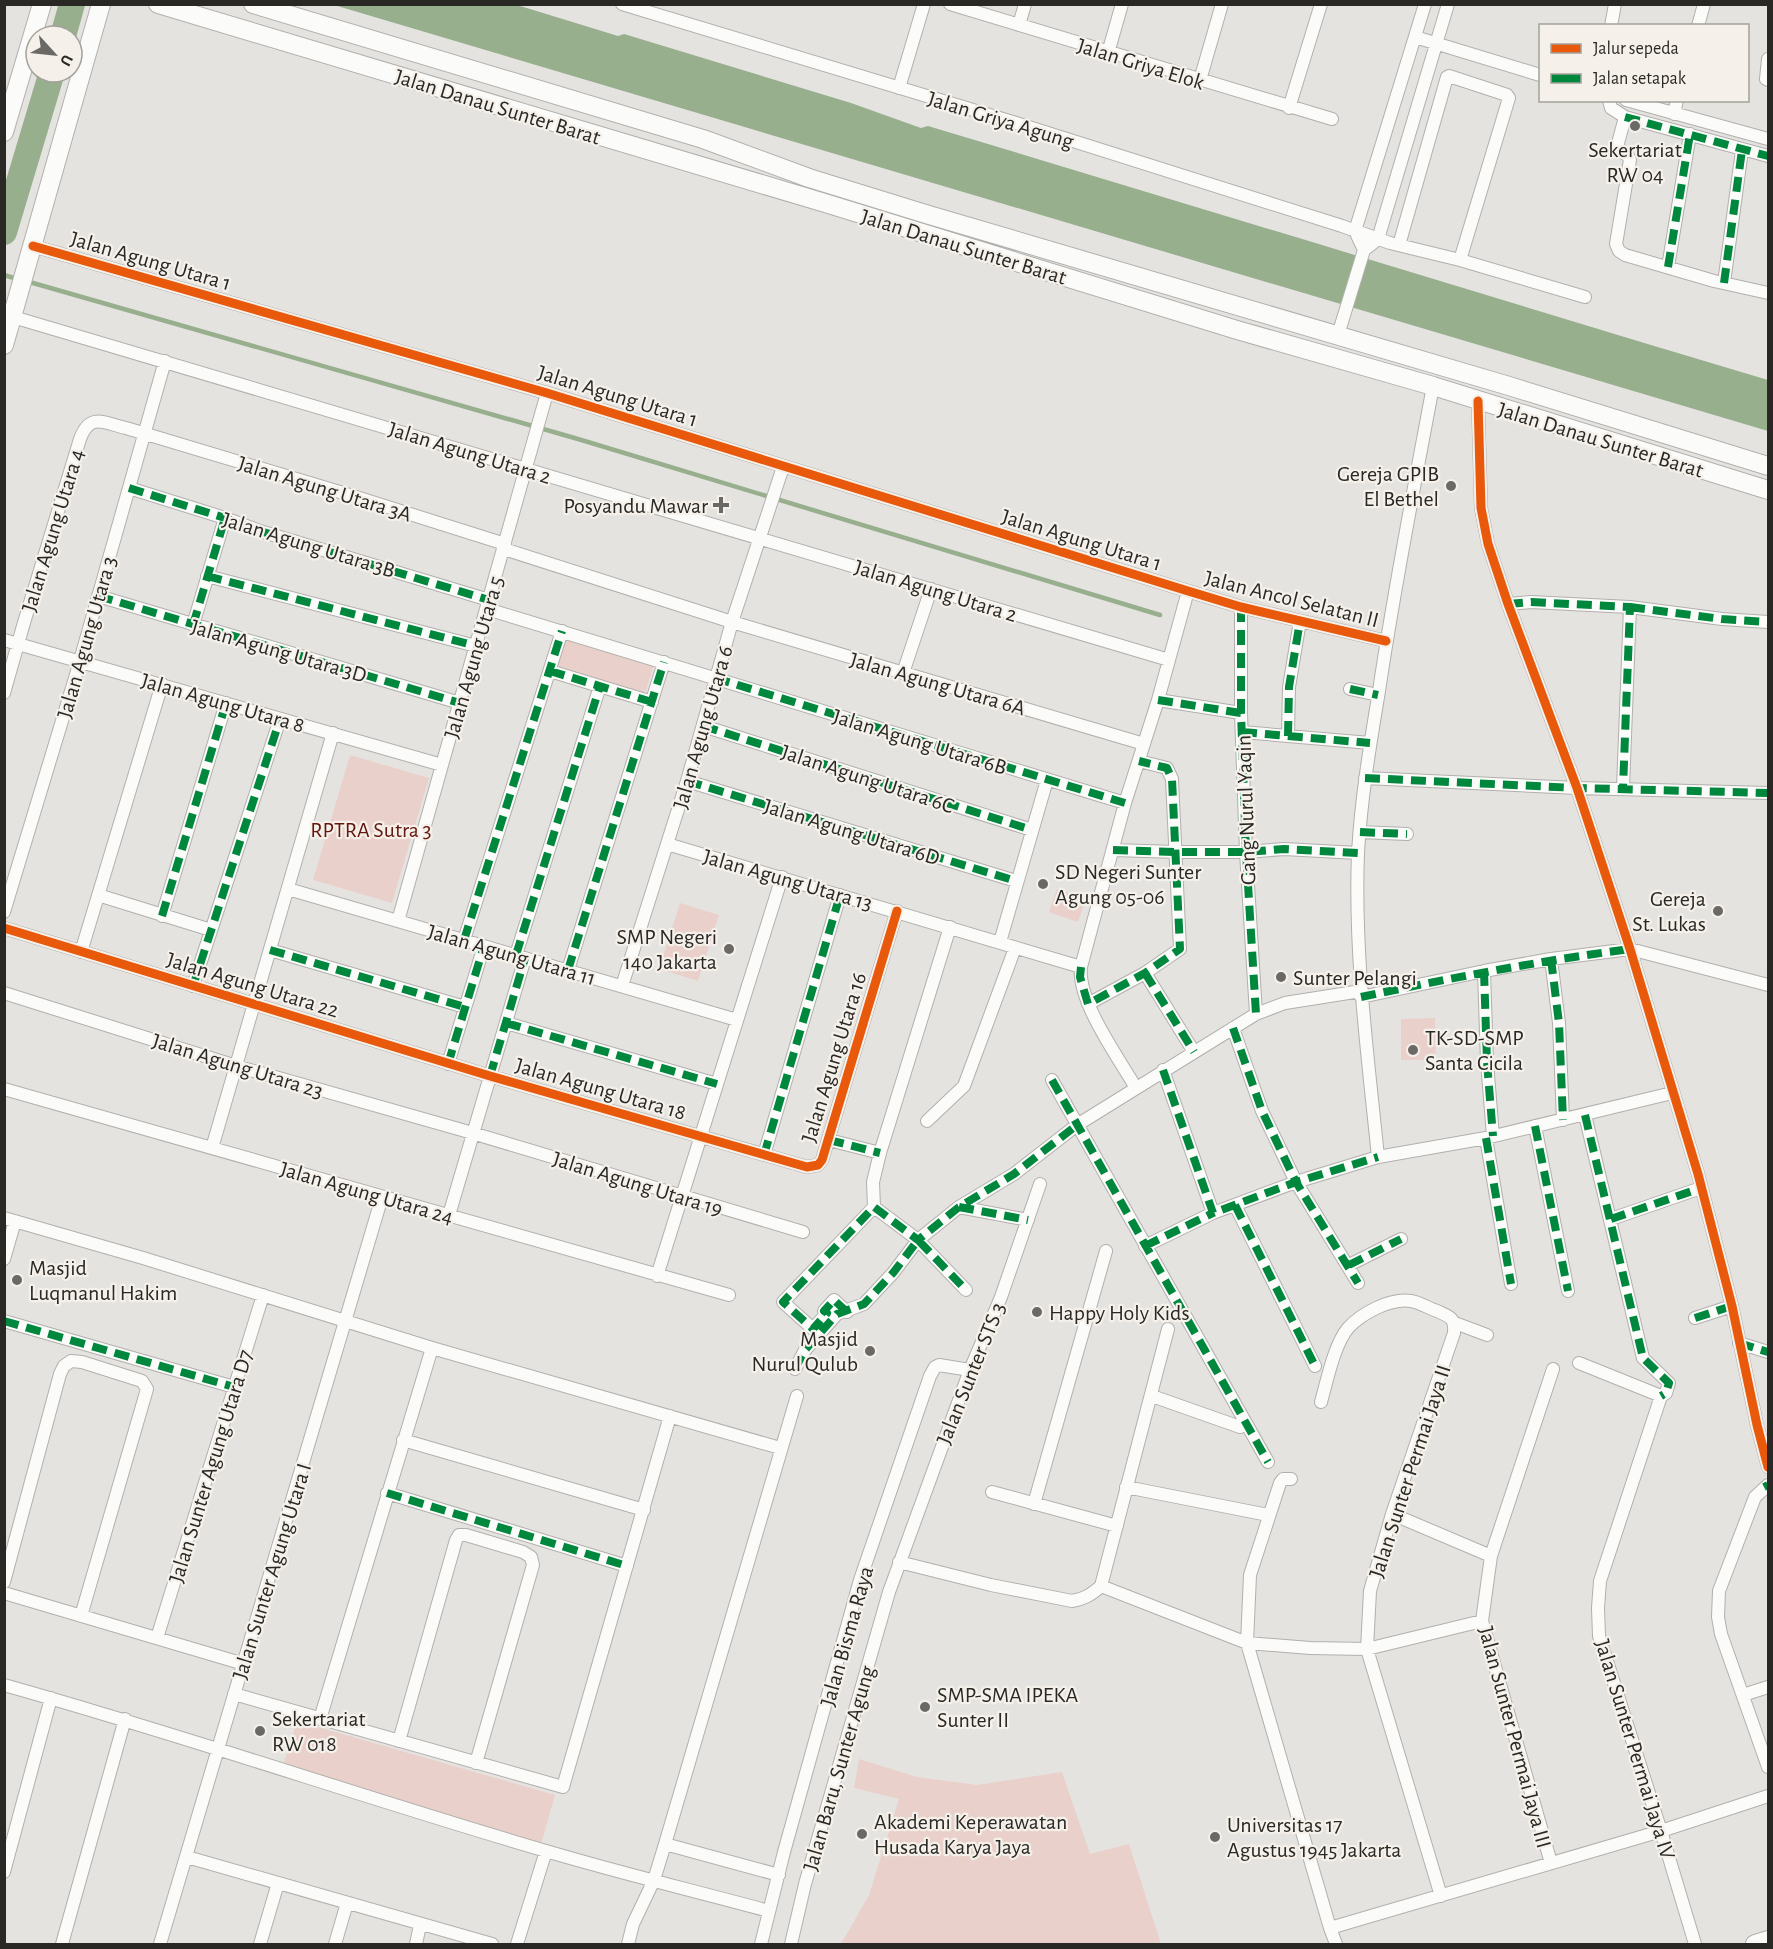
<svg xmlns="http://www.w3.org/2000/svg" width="1773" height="1949" font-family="'Alegreya Sans',sans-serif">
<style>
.green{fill:#ead0ca}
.water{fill:#97af8d}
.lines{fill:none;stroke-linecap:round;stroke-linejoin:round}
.stream{stroke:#97af8d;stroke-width:4.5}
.river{stroke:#97af8d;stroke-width:26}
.street-casing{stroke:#b2b0ad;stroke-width:14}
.secondary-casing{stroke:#b2b0ad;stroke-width:20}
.street{stroke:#fbfbfa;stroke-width:12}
.secondary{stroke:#fbfbfa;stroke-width:18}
.quiet{stroke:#00873e;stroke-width:8;stroke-dasharray:15 8;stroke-linecap:butt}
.cycleway-casing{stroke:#f5f1ea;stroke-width:13}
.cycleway{stroke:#e8590c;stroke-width:9}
.poi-dot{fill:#6b6966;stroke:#f5f1ea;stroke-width:2}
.labels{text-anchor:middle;stroke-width:4.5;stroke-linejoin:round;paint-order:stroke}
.street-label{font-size:22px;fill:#292825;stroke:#f5f1ea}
.poi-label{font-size:22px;fill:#292825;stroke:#f5f1ea;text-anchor:start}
.park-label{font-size:22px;fill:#63170e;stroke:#f5f1ea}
</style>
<rect width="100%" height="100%" fill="#e5e3e0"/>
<path class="green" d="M566,637L654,664L645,694L557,668Z
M350,755L429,778L392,903L313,880Z
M1057,889L1086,899L1078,922L1049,912Z
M680,903L719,915L698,981L659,969Z
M1435,1018L1436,1060H1401V1019Z
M297,1721L555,1795L541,1844L282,1769Z
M859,1759L917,1777L977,1785L1062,1772L1090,1854L1129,1844L1161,1944H841L869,1895L899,1799L854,1788Z"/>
<path class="water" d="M334,5H517L618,36L624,34L851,103L921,128L928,126C1208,210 1488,296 1768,380V431Z"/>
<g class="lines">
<path class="stream" d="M4,275L17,279
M26,281L578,439L1160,615"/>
<path class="river" d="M63,36L72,4
M4,232L52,72"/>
<g class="street-casing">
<path id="street" d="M622,4L1016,123L1342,226L1390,243L1460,260L1585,297
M950,4L1332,119
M1019,25L1025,4
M1611,26L1615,4
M1698,26L1704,4
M1415,37L1540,75
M1108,53L1122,4
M1768,59L1766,79L1768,80
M1200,80L1222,4
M899,88L924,4
M1609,100L1611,108L1625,117L1617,147L1628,156L1630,160L1616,244L1619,251L1625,255L1714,281L1768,293
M1626,100L1768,139
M1289,108L1321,4
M1674,114L1677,100
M1625,117L1768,156
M1399,245L1447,77L1449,76L1507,95L1509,98L1460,260
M33,246L547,393L1188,591L1241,607L1386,641
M1364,250L1378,239L1448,4
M1364,250L1355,231L1425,4
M1668,267L1690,134
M1724,283L1742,150
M13,317L1169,660
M1338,335L1364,250
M1478,401L1481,508L1488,544L1508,604L1577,788L1630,949L1698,1174L1732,1306L1757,1425L1768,1467
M129,488L225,518L260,531L489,600
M504,549L732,622L1144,744
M207,576L476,646
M98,596L460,703
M1508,604L1531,602L1630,607L1623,788
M1241,607V713L1246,852L1256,1014
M1630,607L1722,619L1768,622
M487,609L1125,803
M193,625L225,518
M4,640L442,765
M550,671L652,702
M903,673L931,589
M1350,689L1378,695
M4,693L23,626L80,439C90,412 104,423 126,428L353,496L505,544
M1158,700L1241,713
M703,726L1032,830
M1242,732L1370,743
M1288,736L1289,687L1300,621
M1365,778L1577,788L1768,793
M687,781L1016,881
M1360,832L1407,834
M667,844L1081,967
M1113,850L1177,852H1246L1284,849L1358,853
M288,889L737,1020
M98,895L211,930
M4,912L75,678L165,361
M162,916L226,703
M398,921L547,393
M4,928L490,1076L807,1167L818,1165L822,1160L897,911
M464,940L562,631
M1000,942L1047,780
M270,950L465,1007
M81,952L162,684
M516,955L600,686
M1551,959L1559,1023L1563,1120
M568,970L664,662
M1484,971L1487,1062L1493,1136
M1145,973L1194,1052
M193,986L280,719
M622,986L687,781L732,622L783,467
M4,993L236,1066L462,1130L803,1232
M1361,997L1484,971L1551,959L1630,949L1768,985
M1088,1004L1145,973L1180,949L1172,779L1167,768L1139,761
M506,1023L717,1084
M1233,1028L1262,1111L1296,1182L1358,1283
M448,1064L484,946
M1163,1070L1213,1213L1296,1182L1378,1157L1486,1138L1672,1093
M1052,1080L1268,1462
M1136,1088C1118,1057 1077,1001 1081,967L1125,803L1158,700L1188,591
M4,1089L729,1295
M1585,1115L1643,1358L1669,1383L1666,1393L1661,1396
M927,1121L964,1086L1015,948
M1535,1126L1568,1291
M1486,1138L1511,1284
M829,1140L880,1153
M212,1148L333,733
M764,1155L840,895
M1378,1157C1368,1057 1354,955 1358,853C1361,799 1370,745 1379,691C1394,589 1414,488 1433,386
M1235,1205L1315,1366
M874,1207L873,1182L880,1153L950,927
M959,1207L1028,1220
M449,1215L525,958
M4,1218L143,1258L432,1348L780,1448
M1611,1219L1701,1188
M1145,1246L1213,1213
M4,1259L15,1221
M1349,1265L1401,1239
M657,1276L782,877
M847,1312L834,1300L824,1311L827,1313L813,1329L783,1302L874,1207L918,1240L959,1207L1014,1174L1077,1125L1256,1014L1285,1003L1361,991
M1695,1318L1732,1306
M4,1321L234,1387
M1455,1323L1487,1335
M1739,1343L1768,1352
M1579,1363L1661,1396L1600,1581L1598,1608L1599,1636L1661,1831L1695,1944
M795,1369L805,1350L837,1314L864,1304L893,1273L918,1240L966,1290
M1152,1396L1240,1427
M1321,1402C1327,1381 1334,1345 1348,1328C1362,1313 1390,1298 1411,1301C1419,1302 1428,1308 1437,1311C1450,1317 1455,1317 1454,1333L1392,1514L1370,1591L1367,1649L1441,1896
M403,1440L644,1510
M1291,1479H1283L1280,1483L1250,1575L1247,1643L1330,1928L1661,1831L1768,1796
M1768,1485L1755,1497L1719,1591L1718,1617L1721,1634L1768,1767
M1126,1487L1268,1515
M992,1492L1117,1526
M387,1493L627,1566
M1034,1504L1106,1251
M1392,1514L1491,1556
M899,1562L991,1585L1072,1601C1084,1599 1091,1595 1101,1586L1168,1329
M4,1582L60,1374L64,1366L71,1361L82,1362L142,1381L147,1389L81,1616
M1101,1586L1247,1643L1310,1648L1367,1649L1482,1621
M4,1593L244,1664
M157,1638L263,1295
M4,1685C186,1736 365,1798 546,1851C620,1873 695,1891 769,1911
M234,1694L563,1787L670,1416
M1743,1695L1768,1687
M320,1719L432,1348
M399,1741L456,1540L459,1535H466L523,1552L531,1557L533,1565L476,1763
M665,1844L779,1875
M187,1857L492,1944
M1551,1863L1482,1621L1491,1556L1553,1369
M4,1872L51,1698
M1330,1928L1336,1944
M62,1944L125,1719
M160,1944L382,1197
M260,1944L278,1883
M335,1944L347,1903
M416,1944L420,1925
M517,1944L546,1851
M628,1944L633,1924L654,1880L665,1844L797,1396
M761,1944L784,1852L860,1580L930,1376L935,1367L939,1365L970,1370
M791,1944L805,1884L889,1592L970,1370L1001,1297L1040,1184"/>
</g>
<g class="secondary-casing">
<path id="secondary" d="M158,4L825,203L1237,330L1433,386L1768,490
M253,4L703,139L809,178L929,215L1509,386L1768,466
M4,132L42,4
M4,345L101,4
M1755,1944L1768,1940"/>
</g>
<use href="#street" class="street"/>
<use href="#secondary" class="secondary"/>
<path class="quiet" d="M1625,117L1768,156
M1668,267L1690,134
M1724,283L1742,150
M129,488L225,518L260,531L489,600
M207,576L476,646
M98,596L460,703
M1508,604L1531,602L1630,607L1623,788
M1241,607V713L1246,852L1256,1014
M1630,607L1722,619L1768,622
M193,625L225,518
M550,671L652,702
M715,678L1125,803
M1350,689L1378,695
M1158,700L1241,713
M703,726L1032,830
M1242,732L1370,743
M1288,736L1289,687L1300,621
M1365,778L1577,788L1768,793
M687,781L1016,881
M1360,832L1407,834
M1113,850L1177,852H1246L1284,849L1358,853
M162,916L223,713
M464,940L562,631
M270,950L465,1007
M516,955L600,686
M1551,959L1559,1023L1563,1120
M1081,967L1080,977L1088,1004L1145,973L1180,949L1172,779L1167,768L1139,761
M568,970L664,662
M1484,971L1487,1062L1493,1136
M1145,973L1194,1052
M193,986L280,719
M1361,997C1451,978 1539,961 1630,949
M506,1023L717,1084
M1233,1028L1262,1111L1296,1182L1358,1283
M448,1064L484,946
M1163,1070L1213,1213L1296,1182L1378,1157
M490,1076L525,958
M1052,1080L1268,1462
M1585,1115L1643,1358L1669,1383L1666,1393L1661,1396
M1535,1126L1568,1291
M1486,1138L1511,1284
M829,1140L880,1153
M764,1155L840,895
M1235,1205L1315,1366
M959,1207L1028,1220
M1611,1219L1701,1188
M1145,1246L1213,1213
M1349,1265L1401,1239
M847,1312L834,1300L824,1311L827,1313L813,1329L783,1302L874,1207L918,1240L959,1207L1014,1174L1077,1125
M1695,1318L1732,1306
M4,1321L234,1387
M1739,1343L1768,1352
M795,1369L805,1350L837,1314L864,1304L893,1273L918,1240L966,1290
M1764,1487L1768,1485
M387,1493L627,1566"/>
<g class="cycleway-casing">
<path id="cycleway" d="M33,246L547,393L1188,591L1241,607L1386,641
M1478,401L1481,508L1488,544L1508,604L1577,788L1630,949L1698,1174L1732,1306L1757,1425L1768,1467
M4,928L490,1076L807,1167L818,1165L822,1160L897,911"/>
</g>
<use href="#cycleway" class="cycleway"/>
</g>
<g class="poi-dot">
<circle cx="1635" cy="126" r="6"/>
<circle cx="1451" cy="486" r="6"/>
<path d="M718 496h6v6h6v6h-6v6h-6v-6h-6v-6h6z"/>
<circle cx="1043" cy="884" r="6"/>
<circle cx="1718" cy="911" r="6"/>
<circle cx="729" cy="949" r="6"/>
<circle cx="1281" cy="977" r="6"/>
<circle cx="1413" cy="1050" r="6"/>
<circle cx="17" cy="1280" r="6"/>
<circle cx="1037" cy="1312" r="6"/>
<circle cx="870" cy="1351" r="6"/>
<circle cx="925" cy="1707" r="6"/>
<circle cx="260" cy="1731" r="6"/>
<circle cx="862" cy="1834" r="6"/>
<circle cx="1215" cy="1837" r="6"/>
</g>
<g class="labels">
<g class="street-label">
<text transform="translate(1141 63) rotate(17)" y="8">Jalan Griya Elok</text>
<text transform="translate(498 106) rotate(17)" y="8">Jalan Danau Sunter Barat</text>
<text transform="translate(1001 119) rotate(17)" y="8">Jalan Griya Agung</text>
<text transform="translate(964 246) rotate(17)" y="8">Jalan Danau Sunter Barat</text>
<text transform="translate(151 260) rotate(16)" y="8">Jalan Agung Utara 1</text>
<text transform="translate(618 395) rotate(17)" y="8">Jalan Agung Utara 1</text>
<text transform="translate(1601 439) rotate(17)" y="8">Jalan Danau Sunter Barat</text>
<text transform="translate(470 452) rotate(17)" y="8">Jalan Agung Utara 2</text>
<text transform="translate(325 488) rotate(17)" y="8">Jalan Agung Utara 3A</text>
<text transform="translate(52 530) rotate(-73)" y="8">Jalan Agung Utara 4</text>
<text transform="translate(1082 539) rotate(17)" y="8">Jalan Agung Utara 1</text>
<text transform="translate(309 544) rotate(17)" y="8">Jalan Agung Utara 3B</text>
<text transform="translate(936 590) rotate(17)" y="8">Jalan Agung Utara 2</text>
<text transform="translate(1292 598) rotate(14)" y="8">Jalan Ancol Selatan II</text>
<text transform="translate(86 637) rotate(-74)" y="8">Jalan Agung Utara 3</text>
<text transform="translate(279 650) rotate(16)" y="8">Jalan Agung Utara 3D</text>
<text transform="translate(473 657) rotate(-74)" y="8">Jalan Agung Utara 5</text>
<text transform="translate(938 683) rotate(16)" y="8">Jalan Agung Utara 6A</text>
<text transform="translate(223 702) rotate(16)" y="8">Jalan Agung Utara 8</text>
<text transform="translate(702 727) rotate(-74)" y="8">Jalan Agung Utara 6</text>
<text transform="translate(920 741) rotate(17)" y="8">Jalan Agung Utara 6B</text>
<text transform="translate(868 778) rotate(18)" y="8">Jalan Agung Utara 6C</text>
<text transform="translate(1245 810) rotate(-92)" y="8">Gang Nurul Yaqin</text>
<text transform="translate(852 831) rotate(17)" y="8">Jalan Agung Utara 6D</text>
<text transform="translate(788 879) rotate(16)" y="8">Jalan Agung Utara 13</text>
<text transform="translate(512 954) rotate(16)" y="8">Jalan Agung Utara 11</text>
<text transform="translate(253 984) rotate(17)" y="8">Jalan Agung Utara 22</text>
<text transform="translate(833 1057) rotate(-73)" y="8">Jalan Agung Utara 16</text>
<text transform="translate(238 1065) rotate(17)" y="8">Jalan Agung Utara 23</text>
<text transform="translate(601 1088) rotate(16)" y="8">Jalan Agung Utara 18</text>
<text transform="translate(638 1183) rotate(17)" y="8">Jalan Agung Utara 19</text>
<text transform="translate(367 1192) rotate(16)" y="8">Jalan Agung Utara 24</text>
<text transform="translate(970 1373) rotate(-68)" y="8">Jalan Sunter STS 3</text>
<text transform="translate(210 1466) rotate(-73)" y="8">Jalan Sunter Agung Utara D7</text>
<text transform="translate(1409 1471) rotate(-72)" y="8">Jalan Sunter Permai Jaya II</text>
<text transform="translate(271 1571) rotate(-73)" y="8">Jalan Sunter Agung Utara I</text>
<text transform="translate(846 1636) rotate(-74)" y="8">Jalan Bisma Raya</text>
<text transform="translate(1516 1737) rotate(75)" y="8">Jalan Sunter Permai Jaya III</text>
<text transform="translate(1636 1749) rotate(73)" y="8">Jalan Sunter Permai Jaya IV</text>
<text transform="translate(838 1768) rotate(-74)" y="8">Jalan Baru, Sunter Agung</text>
</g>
<g class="poi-label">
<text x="1635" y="157" text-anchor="middle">Sekertariat<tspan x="1635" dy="25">RW 04</tspan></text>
<text x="1439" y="481" text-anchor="end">Gereja GPIB<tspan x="1439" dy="25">El Bethel</tspan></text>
<text x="708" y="513" text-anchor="end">Posyandu Mawar</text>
<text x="1055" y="879">SD Negeri Sunter<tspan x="1055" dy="25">Agung 05-06</tspan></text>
<text x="1706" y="906" text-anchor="end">Gereja<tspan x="1706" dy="25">St. Lukas</tspan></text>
<text x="717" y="944" text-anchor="end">SMP Negeri<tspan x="717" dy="25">140 Jakarta</tspan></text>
<text x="1293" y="985">Sunter Pelangi</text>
<text x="1425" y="1045">TK-SD-SMP<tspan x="1425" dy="25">Santa Cicila</tspan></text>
<text x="29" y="1275">Masjid<tspan x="29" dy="25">Luqmanul Hakim</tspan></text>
<text x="1049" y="1320">Happy Holy Kids</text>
<text x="858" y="1346" text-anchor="end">Masjid<tspan x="858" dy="25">Nurul Qulub</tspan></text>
<text x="937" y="1702">SMP-SMA IPEKA<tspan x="937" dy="25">Sunter II</tspan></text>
<text x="272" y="1726">Sekertariat<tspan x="272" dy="25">RW 018</tspan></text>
<text x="874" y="1829">Akademi Keperawatan<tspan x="874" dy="25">Husada Karya Jaya</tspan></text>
<text x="1227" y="1832">Universitas 17<tspan x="1227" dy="25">Agustus 1945 Jakarta</tspan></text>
</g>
<g class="park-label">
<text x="371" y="837">RPTRA Sutra 3</text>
</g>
</g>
<rect width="1773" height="1949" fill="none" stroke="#292825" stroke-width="12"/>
<rect x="1539" y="24" width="210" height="78" fill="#f5f1ea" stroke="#a3a19b" stroke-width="1.5"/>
<rect x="1551" y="44" width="30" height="9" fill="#e8590c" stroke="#a3a19b" stroke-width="1.5"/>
<text x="1593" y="54" font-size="18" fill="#292825">Jalur sepeda</text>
<rect x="1551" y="74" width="30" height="9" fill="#00873e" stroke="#a3a19b" stroke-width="1.5"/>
<text x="1593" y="84" font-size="18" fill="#292825">Jalan setapak</text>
<g transform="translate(54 54) rotate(117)"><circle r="28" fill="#f5f1ea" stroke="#a3a19b" stroke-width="1.5"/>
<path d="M0-4.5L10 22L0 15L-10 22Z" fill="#6b6966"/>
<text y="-9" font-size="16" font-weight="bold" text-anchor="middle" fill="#292825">U</text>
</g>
</svg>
